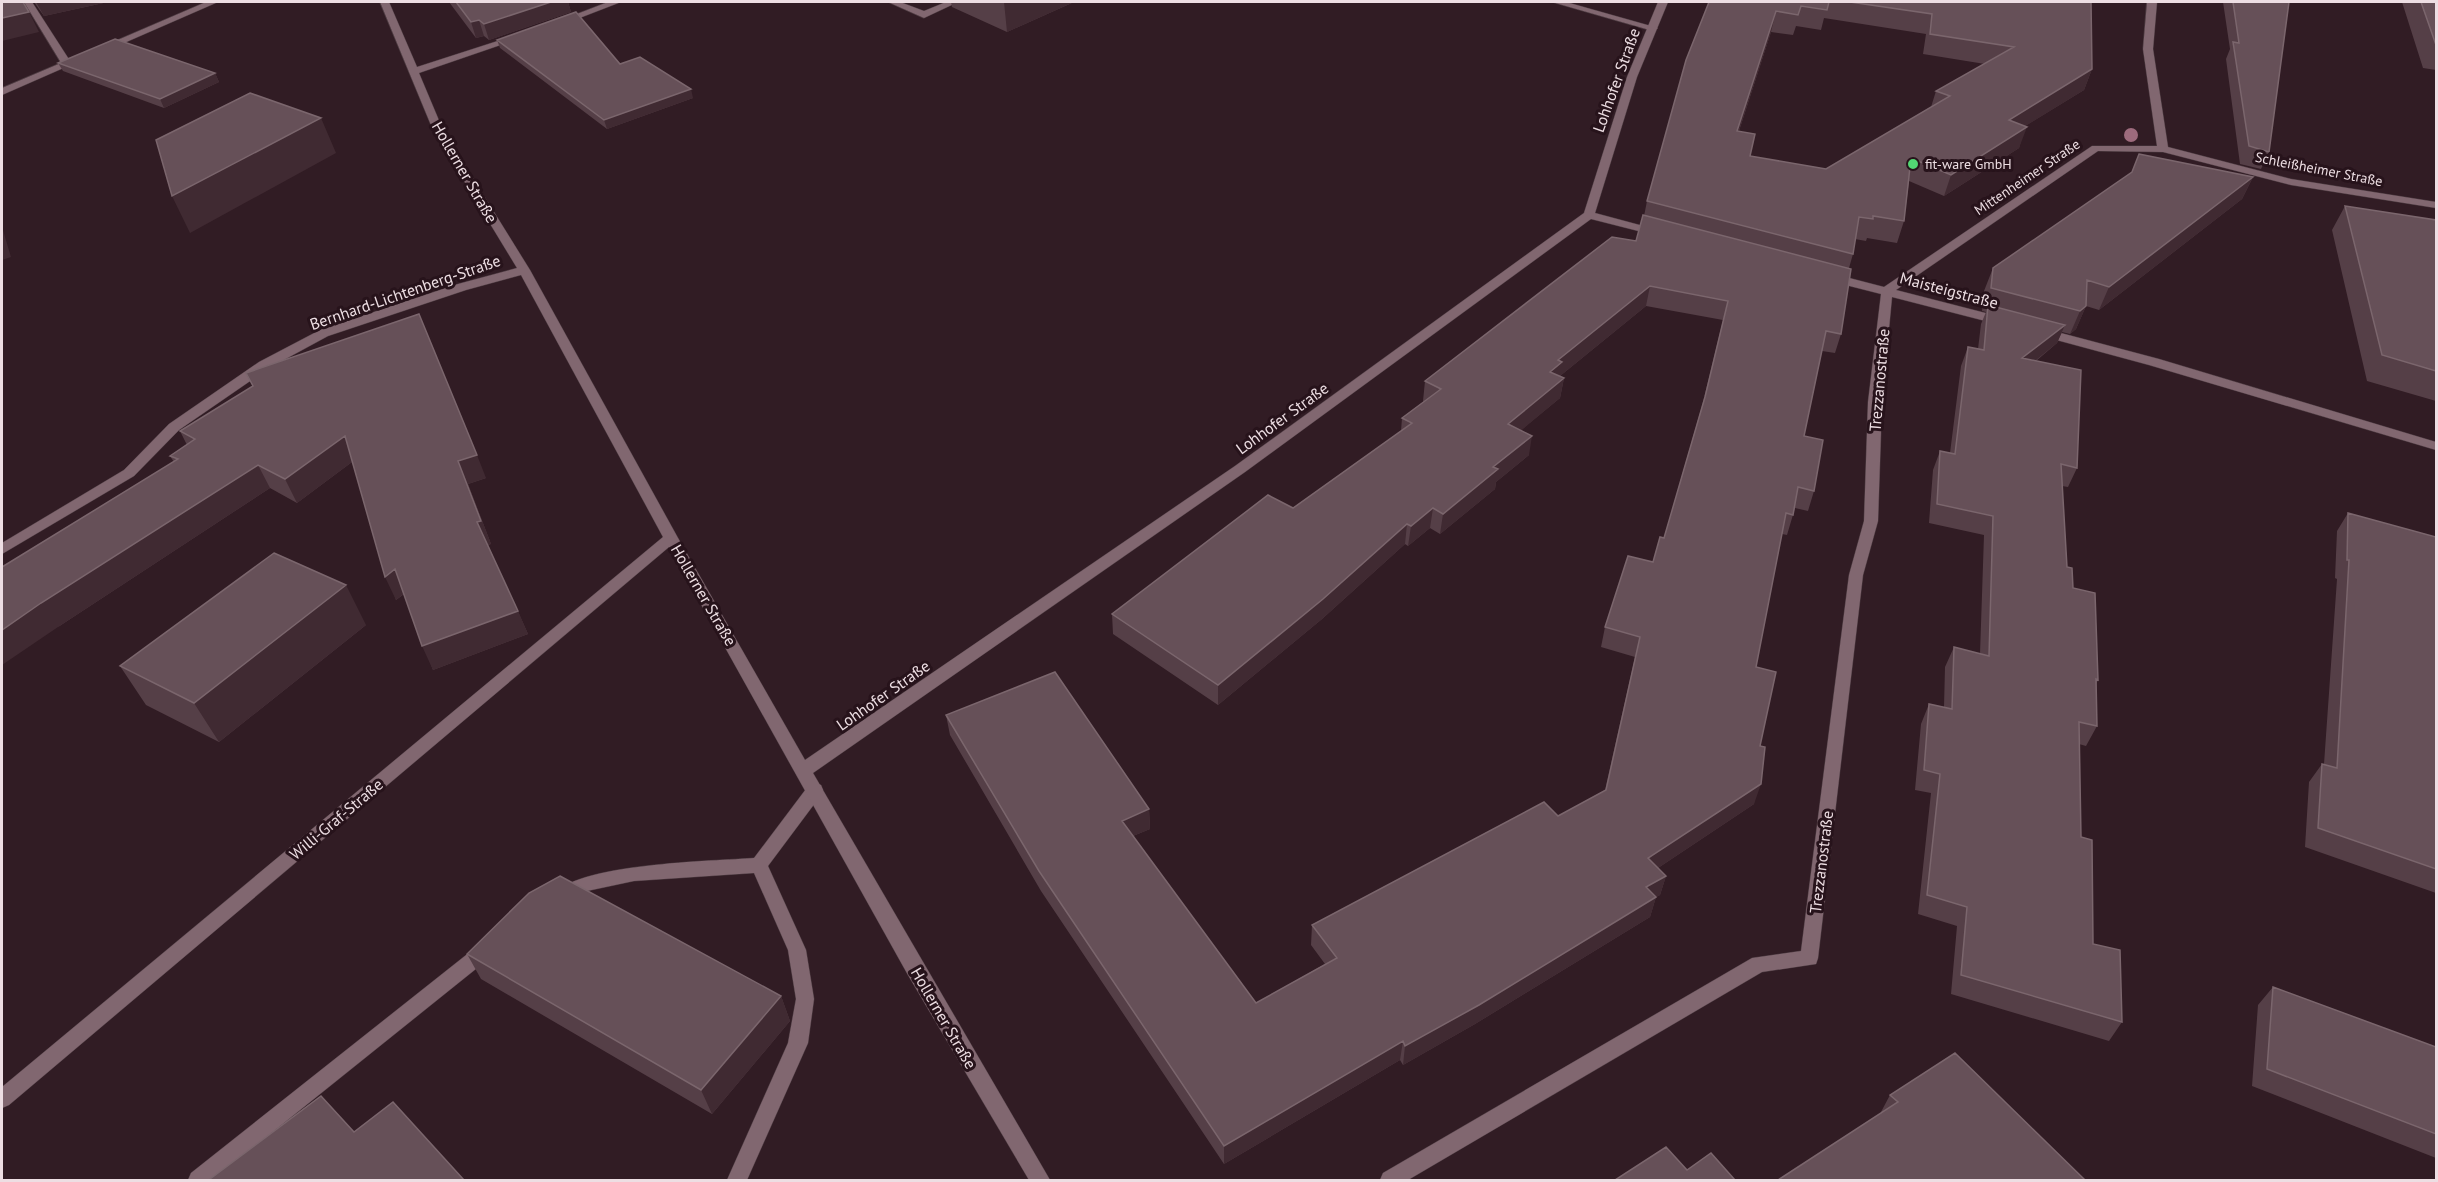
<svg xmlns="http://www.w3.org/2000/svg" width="2438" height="1182" font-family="'PT Sans',sans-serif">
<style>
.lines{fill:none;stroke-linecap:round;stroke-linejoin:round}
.lane-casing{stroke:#4b3a40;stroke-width:1}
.street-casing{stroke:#4b3a40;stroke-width:1}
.lane{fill:#816770;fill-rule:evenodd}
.street{fill:#816770;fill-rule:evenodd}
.tree{fill:#9d6b7d}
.wall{fill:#553f47;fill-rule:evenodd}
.shaded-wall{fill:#402a32}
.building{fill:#665058;stroke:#7b666d;stroke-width:1.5}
.poi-dot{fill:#52d673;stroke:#27131b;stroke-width:2}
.labels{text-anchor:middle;stroke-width:6;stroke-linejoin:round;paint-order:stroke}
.far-poi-label{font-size:14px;fill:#eddee3;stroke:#27131b;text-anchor:start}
.far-street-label{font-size:14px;fill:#eddee3;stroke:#27131b}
.street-label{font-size:16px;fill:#eddee3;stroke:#27131b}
</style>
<rect width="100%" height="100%" fill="#311c24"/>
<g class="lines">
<g class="lane-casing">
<path id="lane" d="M24,2H32L72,64L71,66H63Z
M888,2H900L924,11L946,2H958L924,18Z
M1552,2H1566L1658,28L1653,31Z
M815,783L821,785L823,790L821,795L768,866L806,950L814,999L808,1043L747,1180H727L788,1043L796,999L788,950L754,873L634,881L587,891L562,904L556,902L553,897C570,863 717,861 754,858L809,785Z
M486,942L492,944L495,950L492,956L213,1180H188L191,1173L480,944Z"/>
</g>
<g class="street-casing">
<path id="street" d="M206,2H218L108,50L99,48Z
M380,2H389L417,67L513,36L521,38L419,73L443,130L530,270L678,538L805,760L1235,466L1584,213L1627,77L1658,2H1668L1637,77L1595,213L1662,231V235L1658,236L1591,219L1245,472L813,773L1050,1180H1029L908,975L669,547L9,1105L2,1108V1087L663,537L521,275L466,290L328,336L269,368L179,430L134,476L2,554V543L124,470L169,424L259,362L320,330L458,284L517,268L433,130Z
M608,2H621L564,24L556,22Z
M2147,2H2157L2153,49L2168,147L2291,179L2436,202V208L2291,185L2163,152L2098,151L1896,290L2005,318L2007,321L2001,325L1892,297L1882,402L1878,521L1863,575L1818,958L1816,964L1762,972L1408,1180H1380L1383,1173L1752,958L1801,951L1849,575L1864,521L1868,402L1881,294L1826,280L1824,277L1830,273L1884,287L2092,146H2157L2143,49Z
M75,57L84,59L2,95V88Z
M2042,328L2159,359L2436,442V450L2149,365L2038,335L2036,332Z"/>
</g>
<use href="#lane" class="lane"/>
<use href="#street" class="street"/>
</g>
<circle class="tree" cx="2131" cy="135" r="7"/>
<path class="wall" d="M34,2H108L44,16Z
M449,2H568L571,12L489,40L484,36L476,38Z
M951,2H1074L1007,32L952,7Z
M1709,2H2091L2092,69L2084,90L2025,126L2019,148L1944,196L1909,181L1904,221L1897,243L1867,238L1866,241L1855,239L1853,254L1849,268L1841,334L1835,353L1822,351L1804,436L1814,491L1808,511L1795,508L1787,535L1782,534L1756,667L1760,746L1754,804L1658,868L1666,876L1660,895L1656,897L1650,917L1475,1024L1403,1065L1400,1060L1224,1164L1041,891L950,735L946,715L1149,809L1150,829L1133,836L1256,1003L1325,964L1311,945L1312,925L1558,816L1605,790L1635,657L1601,647L1605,627L1653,562L1664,538L1703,402L1723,320L1646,306L1560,376V377L1564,378L1560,398L1521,430L1529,455L1496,482L1495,489L1440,534L1430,528L1408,546L1405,544L1322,619L1218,705L1113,634L1112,614L1293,508L1401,431L1402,418L1424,401H1423L1425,381L1636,241L1644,216L1647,201ZM1824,18L1926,34L1923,54L1985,64L1936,91L1931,107L1826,169L1750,156L1739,131L1771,32L1793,35L1796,26L1821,30Z
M2223,2H2289L2269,152L2261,169L2240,164L2226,59L2230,49Z
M2402,2H2436V70L2423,68Z
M497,40L620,64L693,98L607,129L500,48Z
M58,63L215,73L219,82L164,108L63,71Z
M2253,177L2242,199L2099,310L2086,306L2076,329L2070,334L2062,332L2057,343L2036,361L2077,468L2068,487L2062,486L2067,567L2098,680L2096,684L2097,726L2086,746L2079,744L2081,837L2093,944L2122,1022L2109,1041L1951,994L1957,926L1918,914L1931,793L1915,790L1921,724L1929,704L1944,707L1945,667L1954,647L1980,654L1984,535L1929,523L1933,470L1940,451L1950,453L1961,366L1968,347L1978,349L1981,324L1986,312L1982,311L1984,291L1993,268Z
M2345,206L2436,220V401L2367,381L2332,230Z
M246,373L486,478L468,484L491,544L488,545L528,634L433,670L404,594L396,600L352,462L297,503L270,488L58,627L174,462L170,456L187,445L180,431L253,386Z
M2348,513L2436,537V893L2305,847L2309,782L2322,764H2324L2337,579L2335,578L2337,531Z
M366,625L219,742L146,705L120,666Z
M467,954L781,996L790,1021L712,1114L481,979Z
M2273,987L2436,1047V1158L2252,1086L2258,1005Z
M1890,1095L2085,1180L1882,1113L1881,1112Z"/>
<path class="shaded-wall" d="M36,2H108L44,16Z
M551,2H568L571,12L489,40L484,24Z
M1004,2H1074L1007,32Z
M1776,11L1771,32L1732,152L1737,131Z
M29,12L39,32L2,41V18Z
M479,20L484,36L476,38L471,22Z
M2092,69L2084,90L2001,141L2009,120Z
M215,73L219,82L164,108L160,99Z
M691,89L693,98L607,129L604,120Z
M321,118L336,153L190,233L172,196Z
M2027,127L2019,148L1944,196L1951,175Z
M2253,177L2242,199L2099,310L2109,287Z
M2,227L11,257L2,260Z
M1650,286L1646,306L1560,376L1559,381L1550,372L1558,360Z
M2086,306L2076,329L2070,334L2080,311Z
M2065,325L2057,343L2015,377L2022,358Z
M1564,378L1560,398L1505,444L1508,424Z
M345,436L356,459L297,503L285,479Z
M1532,436L1529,455L1496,482L1495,489L1440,534L1443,514L1493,467Z
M477,455L486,478L468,484L491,544L487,545L477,522L458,461Z
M258,465L270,488L58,627L2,665V630L41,603Z
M1433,508L1430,528L1408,546L1411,526Z
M1407,524L1405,544L1322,619L1218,705V685Z
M395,569L406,592L396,600L385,577Z
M346,585L366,625L219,742L194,703Z
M518,611L528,634L433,670L422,646Z
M1761,784L1754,804L1643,878L1648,858Z
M1149,809L1150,829L1123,840L1122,821Z
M1666,876L1660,895L1640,906L1646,887Z
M1656,897L1650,917L1475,1024L1403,1065L1405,1046Z
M781,996L790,1021L712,1114L701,1090Z
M1403,1041L1400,1060L1224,1164V1146Z"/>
<path class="building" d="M2,2H23L29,12L2,18Z
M456,2H551L484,24L479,20L471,22Z
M1709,2H1829L1827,10L1801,6L1798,15L1776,11L1737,131L1755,134L1750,156L1826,169L1950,96L1936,91L2014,47L1930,34L1932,14L1850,2H2091L2092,69L2009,120L2027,127L1951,175L1911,158L1904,221L1873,216V219L1859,217L1853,254L1647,201L1686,60Z
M2233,2H2289L2269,152L2249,146L2233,42L2239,43Z
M2421,2H2436V45Z
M576,12L620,64L640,57L691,89L604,120L497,40Z
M115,39L215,73L160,99L58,63Z
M250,93L321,118L172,196L156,140Z
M2139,154L2253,177L2109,287L2087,280L2086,306L2080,311L1991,288L1993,268L2132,172Z
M2345,206L2436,220V371L2382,355Z
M1643,215L1851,269L1841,334L1826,331L1804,436L1823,440L1814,491L1798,487L1793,515L1786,513L1756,667L1776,672L1760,746L1765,747L1761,784L1648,858L1666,876L1646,887L1656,897L1479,1005L1405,1046L1403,1041L1224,1146L1039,871L946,715L1055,672L1149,809L1122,821L1256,1003L1337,958L1312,925L1544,802L1558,816L1606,790L1640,637L1605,627L1628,556L1653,562L1660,537L1664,538L1705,397L1728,301L1650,286L1558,360L1562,362L1550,372L1564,378L1508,424L1532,436L1493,467L1498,469L1443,514L1433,508L1411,526L1407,524L1323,599L1218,685L1112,614L1268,495L1293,508L1412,423L1402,418L1441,389L1425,381L1612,237L1636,241Z
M1988,305L2065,325L2022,358L2081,370L2077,468L2061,464L2067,567L2072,568L2073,588L2095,593L2098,680L2096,679L2097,726L2079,722L2081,837L2092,840L2093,944L2120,950L2122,1022L1961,975L1967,907L1927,895L1940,774L1924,770L1929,704L1952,709L1954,647L1989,656L1993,516L1937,504L1940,451L1955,454L1968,347L1984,350Z
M419,314L477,455L458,461L481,521L477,522L518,611L422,646L395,569L385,577L345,436L285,479L258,465L41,603L2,630V567L178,459L170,456L195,439L180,431L253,386L246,373Z
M2348,513L2436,537V869L2318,828L2322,764L2337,768L2349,560H2347Z
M274,553L346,585L194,703L120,666Z
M560,876L781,996L701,1090L467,954L529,893Z
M2273,987L2436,1047V1134L2267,1069Z
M1955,1053L2085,1180H1778L1898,1102L1890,1095Z
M321,1096L354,1132L393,1102L464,1180H211L210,1179Z
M1666,1147L1687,1170L1711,1153L1735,1180H1615Z"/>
<circle class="poi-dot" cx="1913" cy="164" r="6"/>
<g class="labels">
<g class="far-poi-label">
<text x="1925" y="169">fit-ware GmbH</text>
</g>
<g class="far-street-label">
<text transform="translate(2319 169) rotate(11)" y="5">Schleißheimer Straße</text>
<text transform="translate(2027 177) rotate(-34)" y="5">Mittenheimer Straße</text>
</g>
<g class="street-label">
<text transform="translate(1616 80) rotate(-70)" y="6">Lohhofer Straße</text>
<text transform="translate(465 172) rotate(60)" y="6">Hollerner Straße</text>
<text transform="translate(1949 290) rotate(15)" y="6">Maisteigstraße</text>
<text transform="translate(405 292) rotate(-19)" y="6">Bernhard-Lichtenberg-Straße</text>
<text transform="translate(1879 380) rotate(-85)" y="6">Trezzanostraße</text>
<text transform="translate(1282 418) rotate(-36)" y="6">Lohhofer Straße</text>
<text transform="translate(704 595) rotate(60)" y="6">Hollerner Straße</text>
<text transform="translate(883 695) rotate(-35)" y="6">Lohhofer Straße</text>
<text transform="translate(336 819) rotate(-40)" y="6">Willi-Graf-Straße</text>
<text transform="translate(1821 862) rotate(-83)" y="6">Trezzanostraße</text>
<text transform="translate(944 1018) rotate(60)" y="6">Hollerner Straße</text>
</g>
</g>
<rect width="2438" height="1182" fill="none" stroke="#eddee3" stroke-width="6"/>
</svg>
